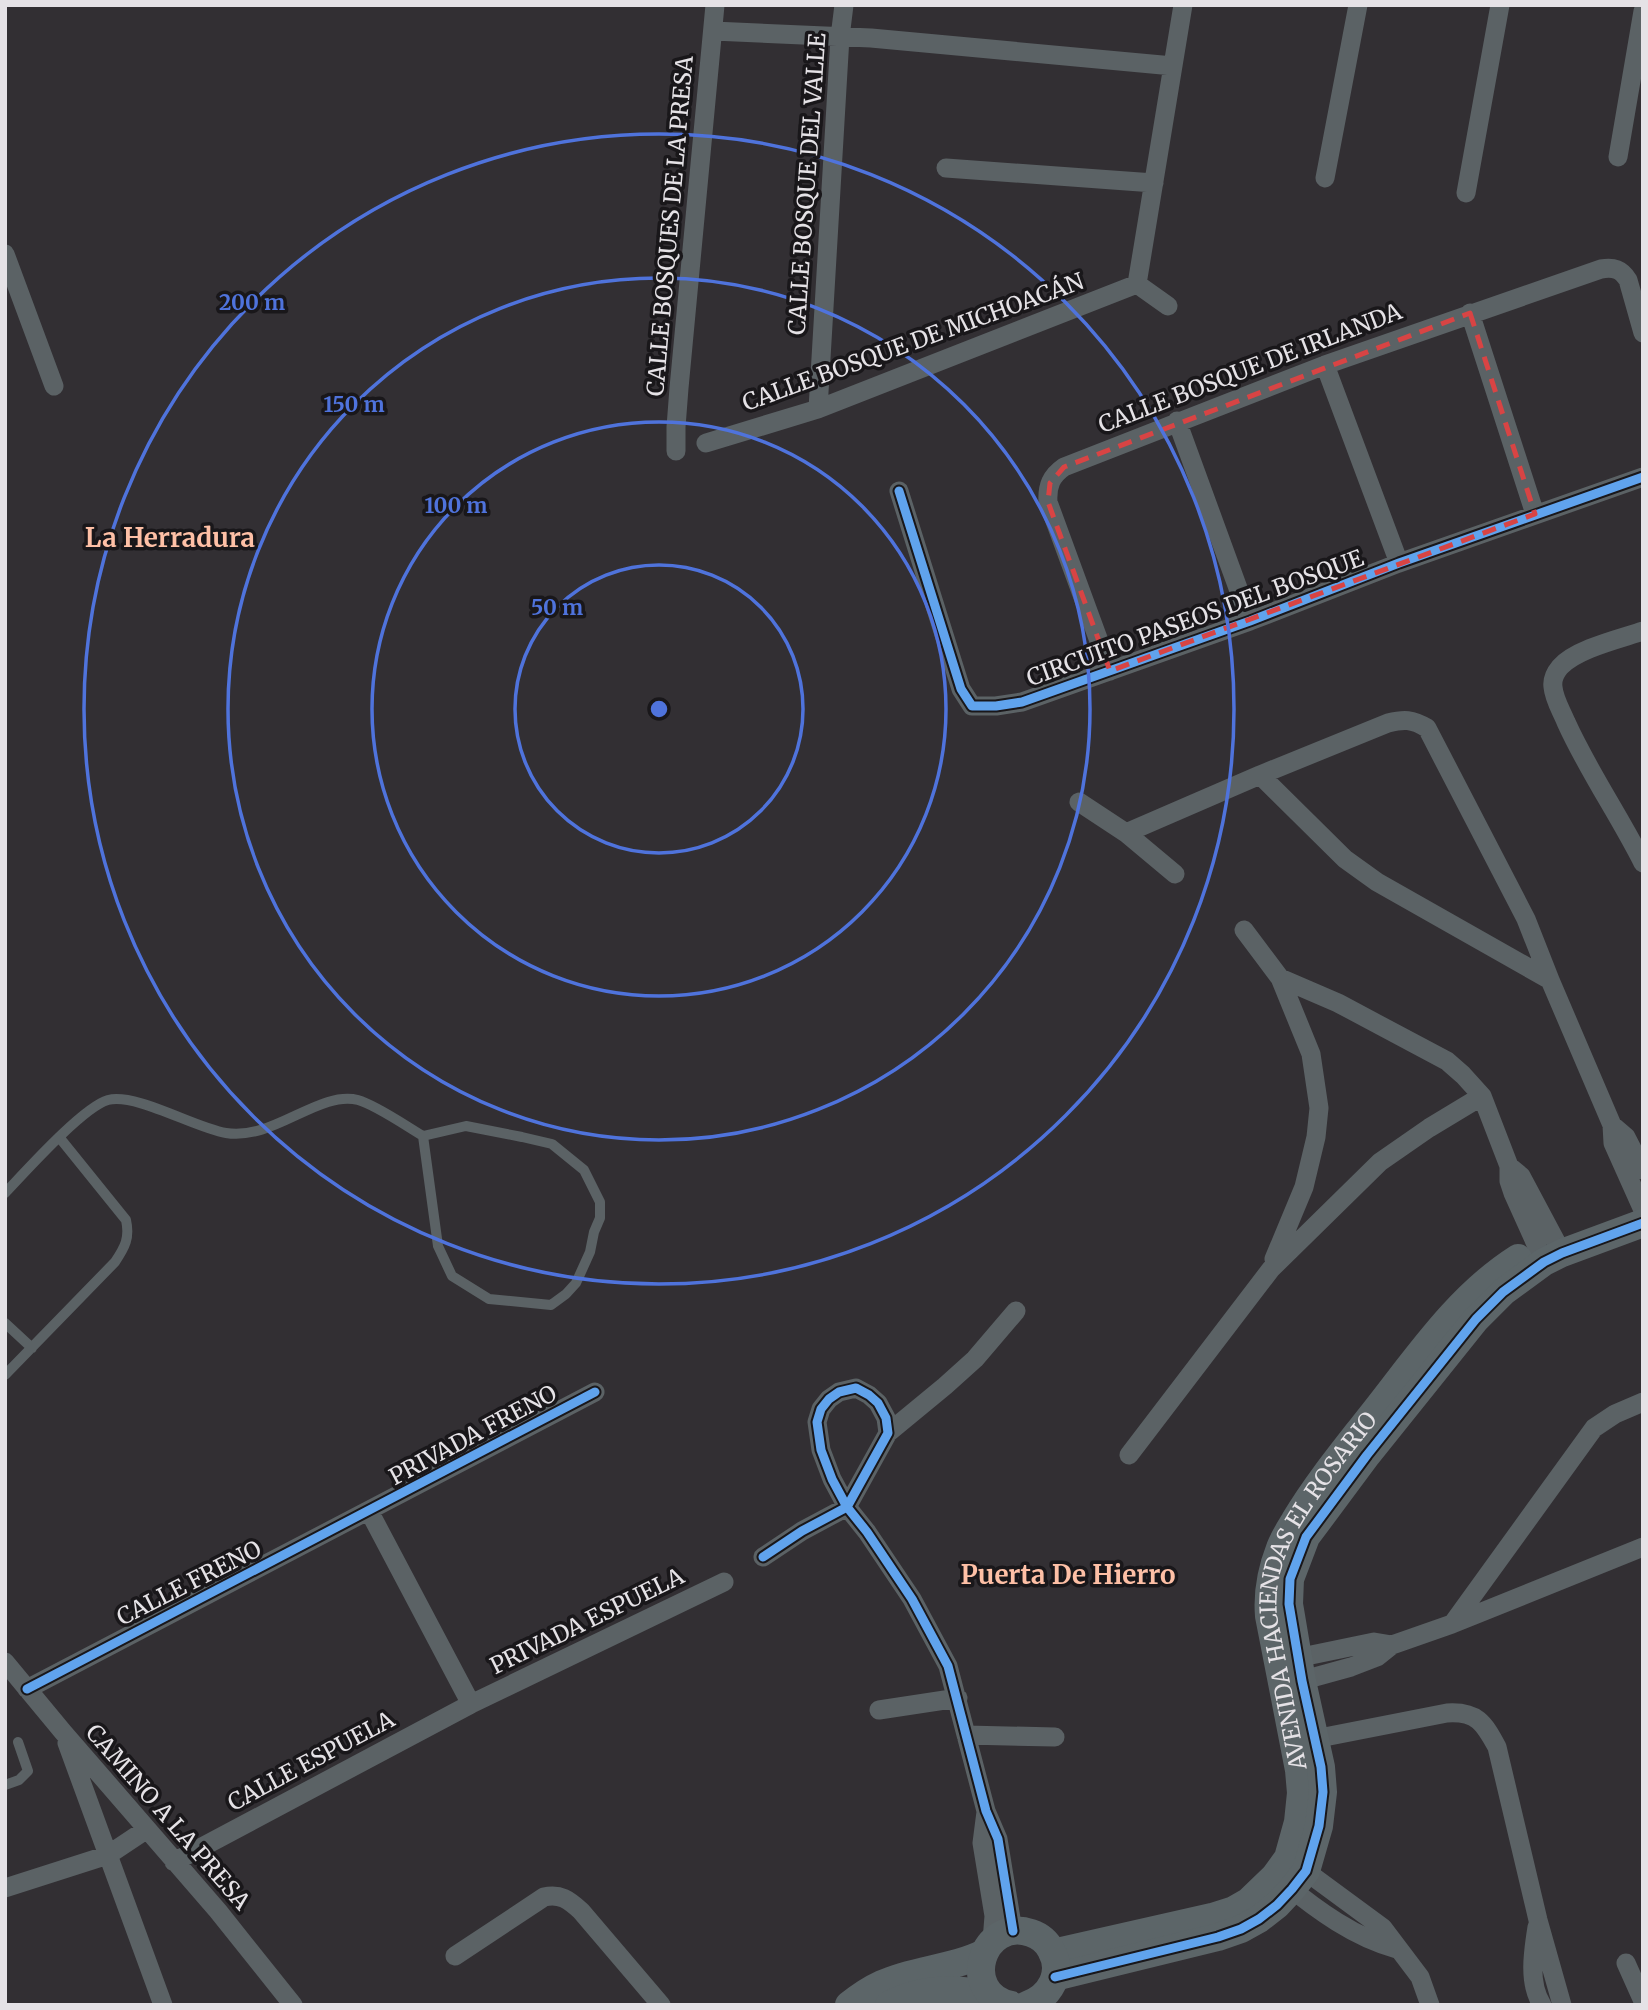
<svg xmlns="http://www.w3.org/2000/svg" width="1648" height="2010" font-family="Merriweather,serif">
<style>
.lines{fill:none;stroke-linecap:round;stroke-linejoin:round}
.lane{stroke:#5b6265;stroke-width:10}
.street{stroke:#5b6265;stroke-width:19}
.secondary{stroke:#5c6568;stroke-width:28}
.cycleway-casing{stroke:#19171a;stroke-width:13}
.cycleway{stroke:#60a3ed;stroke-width:9}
.marked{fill:none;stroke:#d84444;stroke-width:5;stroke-dasharray:14 9;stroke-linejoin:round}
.ring{fill:none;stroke:#4f73dc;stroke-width:3.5}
.labels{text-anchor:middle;stroke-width:7;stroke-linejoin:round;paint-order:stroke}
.street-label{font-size:23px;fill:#e5e2e6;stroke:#19171a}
.quarter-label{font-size:26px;font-weight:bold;fill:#fec0a6;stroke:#19171a}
.centre{fill:#4f73dc;stroke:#19171a;stroke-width:3.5}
.ring-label{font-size:21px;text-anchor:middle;font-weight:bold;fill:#4f73dc;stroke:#19171a;stroke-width:7;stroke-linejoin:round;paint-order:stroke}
</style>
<rect width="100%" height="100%" fill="#322f33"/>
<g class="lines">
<path class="lane" d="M5,1193C25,1172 83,1107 108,1100C137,1093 195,1128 226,1133C273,1141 319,1090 358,1100C376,1105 406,1126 423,1136L466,1126L522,1137L552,1144L584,1170L600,1202V1218L594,1232L590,1252L576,1283L566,1294L551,1305L489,1299L452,1276L438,1246L423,1136
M5,1323L32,1348
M5,1375L115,1262C125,1247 130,1238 126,1220L59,1137
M5,1785L19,1780L28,1771L18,1742"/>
<path class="street" d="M713,31L871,38L1173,66
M1618,157L1643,11
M946,168L1154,183
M1325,178L1358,5
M1466,193L1500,5
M5,254L54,386
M1137,284L1183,5
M1137,284L1168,306
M1470,313L1535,514
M1325,365L1399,563
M818,409L840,37L844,5
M1177,421L1250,621
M706,443L818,409L1137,284
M676,451V427L679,388L715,5
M899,491L961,689L972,706H996L1022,702L1250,621L1399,563L1643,477
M1643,631C1619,639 1576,649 1560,667C1555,673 1552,680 1553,687C1554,699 1561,710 1566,722C1588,771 1619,815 1643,863
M1110,671L1048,502C1047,486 1051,476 1064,467L1325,365L1601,269C1614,267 1621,269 1628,280L1643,333
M1260,775L1345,859L1377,882L1550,980
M1079,802L1126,833L1175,874
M1126,833L1260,775L1388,723C1404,719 1412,719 1427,728L1526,919L1550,980L1612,1125L1613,1143L1643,1210
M1244,930L1280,978L1311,1054L1319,1108L1316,1137L1304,1187L1274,1259
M1280,978L1338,1003L1447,1061L1463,1075L1482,1096L1509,1166V1181L1513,1193L1544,1262
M1612,1125L1626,1137L1643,1170
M1509,1166L1521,1176L1562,1253
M888,1433L945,1386L975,1359L1016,1311
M1129,1455L1271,1269L1380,1162L1429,1128L1482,1096
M369,1511L471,1704
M763,1557L802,1531L847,1507L888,1433L886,1418L878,1403L869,1395L856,1388L839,1392L829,1399L821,1409L817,1422L821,1450L832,1479L847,1507L867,1532L912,1599L948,1666L986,1811L998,1839L1013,1931
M1453,1623L1594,1428L1615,1414L1643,1402
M1287,1660L1374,1642L1392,1645
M5,1662L63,1732L218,1911L293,2005
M1293,1683L1351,1667L1377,1657L1392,1645L1452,1624L1643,1547
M27,1689L595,1392
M879,1710L958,1698
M966,1735L1055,1737
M1304,1741L1447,1713C1477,1711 1484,1723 1497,1747L1538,1920L1562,2005
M67,1743L163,2005
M986,1812L982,1843L994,1916L992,1941
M174,1862L471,1704L724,1582
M1296,1864L1383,1928L1420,1977L1430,2005
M1284,1883C1317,1910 1355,1938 1397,1949
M5,1888L108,1855L147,1829
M1537,1927C1533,1952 1528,1983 1542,2005
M455,1956L544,1897C560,1893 569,1900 581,1911L661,2005
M1626,1963L1643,2001"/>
<g class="secondary">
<path id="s1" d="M1053,1953L1212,1917L1234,1910L1248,1902L1275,1876L1288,1858L1298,1822L1301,1793L1299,1770L1269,1616C1267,1592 1271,1571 1280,1548C1283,1539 1290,1529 1295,1520C1316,1485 1342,1453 1367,1421C1413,1364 1455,1298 1518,1258"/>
<path d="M1055,1977L1218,1937L1241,1929L1259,1919L1277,1905L1292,1889L1306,1871L1319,1826L1323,1792L1321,1767L1302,1681L1289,1604L1290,1579L1306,1537L1367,1455L1476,1319L1503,1292L1544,1262L1562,1253L1643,1223"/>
<path d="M849,2005C859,1997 871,1989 882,1984C915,1969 952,1969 984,1953"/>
<path d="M889,2005C922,1988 957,1987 992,1996"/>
<path d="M1011,2005C958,1993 982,1916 1031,1933C1040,1936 1047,1942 1051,1950C1064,1973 1050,1997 1027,2005"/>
</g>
<g class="cycleway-casing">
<path id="cycleway" d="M899,491L961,689L972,706H996L1022,702L1250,621L1399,563L1643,477
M763,1557L802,1531L847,1507L888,1433L886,1418L878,1403L869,1395L856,1388L839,1392L829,1399L821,1409L817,1422L821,1450L832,1479L847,1507L867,1532L912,1599L948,1666L986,1811L998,1839L1013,1931
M27,1689L595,1392
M1055,1977L1218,1937L1241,1929L1259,1919L1277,1905L1292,1889L1306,1871L1319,1826L1323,1792L1321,1767L1302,1681L1289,1604L1290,1579L1306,1537L1367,1455L1476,1319L1503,1292L1544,1262L1562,1253L1643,1223"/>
</g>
<use href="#cycleway" class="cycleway"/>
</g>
<path class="marked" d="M1470,313L1535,514L1110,671L1048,502L1050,483L1064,467Z"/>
<g class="ring">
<circle cx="659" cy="709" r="144"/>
<circle cx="659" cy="709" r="287"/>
<circle cx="659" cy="709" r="431"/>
<circle cx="659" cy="709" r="575"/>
</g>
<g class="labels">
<g class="street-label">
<text transform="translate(807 184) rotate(-86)" y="8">CALLE BOSQUE DEL VALLE</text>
<text transform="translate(670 226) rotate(-85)" y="8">CALLE BOSQUES DE LA PRESA</text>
<text transform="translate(913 342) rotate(-20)" y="8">CALLE BOSQUE DE MICHOACÁN</text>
<text transform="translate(1250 368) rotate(-21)" y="8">CALLE BOSQUE DE IRLANDA</text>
<text transform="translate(1195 618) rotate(-20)" y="8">CIRCUITO PASEOS DEL BOSQUE</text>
<text transform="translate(473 1435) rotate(-28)" y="8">PRIVADA FRENO</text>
<text transform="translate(189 1583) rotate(-27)" y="8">CALLE FRENO</text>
<text dy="8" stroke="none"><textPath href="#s1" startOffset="546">AVENIDA HACIENDAS EL ROSARIO</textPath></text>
<text transform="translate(587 1621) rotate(-26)" y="8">PRIVADA ESPUELA</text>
<text transform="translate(311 1761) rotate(-28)" y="8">CALLE ESPUELA</text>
<text transform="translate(168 1817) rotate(49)" y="8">CAMINO A LA PRESA</text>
</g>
<g class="quarter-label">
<text x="170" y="547">La Herradura</text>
<text x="1068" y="1584">Puerta De Hierro</text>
</g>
</g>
<circle cx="659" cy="709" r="10" class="centre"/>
<g class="ring-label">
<text x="252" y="310">200 m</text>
<text x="354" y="412">150 m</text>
<text x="456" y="513">100 m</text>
<text x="557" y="615">50 m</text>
</g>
<rect width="1648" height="2010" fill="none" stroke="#e5e2e6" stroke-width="14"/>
</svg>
